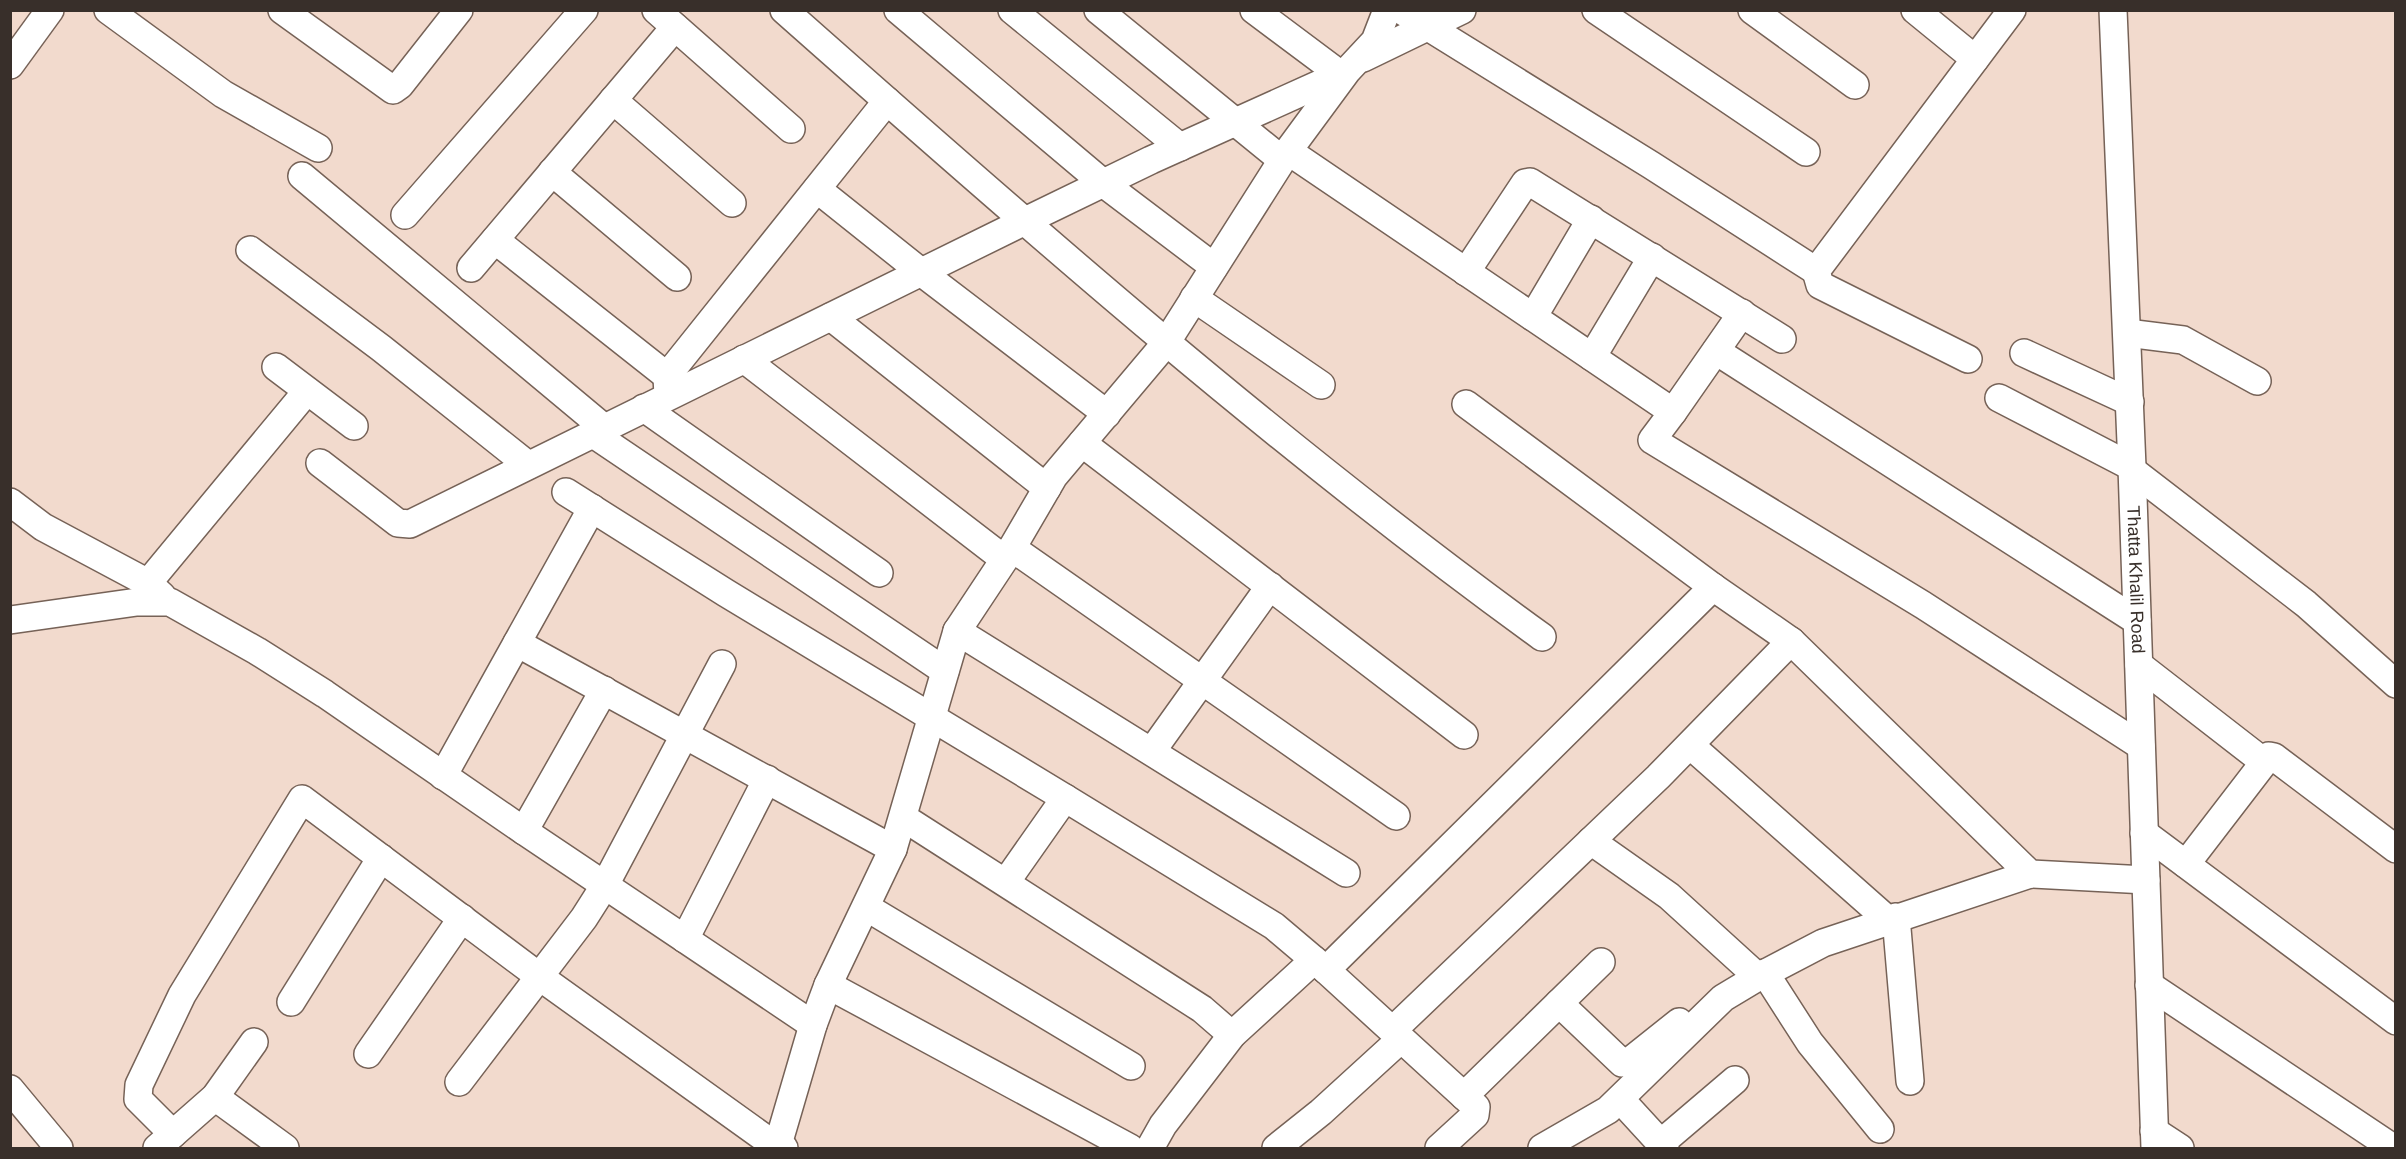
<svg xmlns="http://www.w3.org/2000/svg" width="2406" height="1159" font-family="Arial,sans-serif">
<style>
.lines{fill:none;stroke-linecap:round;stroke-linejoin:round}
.minor-casing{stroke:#766257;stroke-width:30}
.minor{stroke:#fff;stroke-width:27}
.labels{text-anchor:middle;stroke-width:6;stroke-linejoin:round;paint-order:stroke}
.street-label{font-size:18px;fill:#382f2a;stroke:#f2dacd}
</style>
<rect width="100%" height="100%" fill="#f2dacd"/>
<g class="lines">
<g class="minor-casing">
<g id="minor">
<path d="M108,10L223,94L318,148"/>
<path d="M282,10L393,90L400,85L459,10"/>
<path d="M656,10L791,129"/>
<path d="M784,10C1030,228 1277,445 1542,637"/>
<path d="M898,10L1103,183L1214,267"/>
<path d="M1012,10L1180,147"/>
<path d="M1098,10L1282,160"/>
<path d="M1254,10L1341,75"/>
<path d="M1401,10L1651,165L1816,271"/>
<path d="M1596,10L1806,152"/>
<path d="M1752,10L1855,85"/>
<path d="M1915,10L1975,59"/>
<path id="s1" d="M2113,10L2132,467L2155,1148"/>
<path d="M1363,58L1462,10"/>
<path d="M10,65L50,10"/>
<path d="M613,100L732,203"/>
<path d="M1288,151L1673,412L1652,440L1923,605L2141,746"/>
<path d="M552,172L677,277"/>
<path d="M302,176L603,427"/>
<path d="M817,189L921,272L1107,414"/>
<path d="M405,215L584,10"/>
<path d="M495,240L667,376"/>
<path d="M250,250L381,348L528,465"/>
<path d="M471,268L675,27"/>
<path d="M1466,272L1525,183L1530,182L1782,339"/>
<path d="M1194,298L1321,385"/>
<path d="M831,317L1047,488"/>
<path d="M1533,317L1591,219"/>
<path d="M2127,333L2183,340L2257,381"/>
<path d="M1716,351L2137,621"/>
<path d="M2024,353L2130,402"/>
<path d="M1592,357L1652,257"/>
<path d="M744,359L1004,559"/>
<path d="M1968,359L1820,285L1816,271L2012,10"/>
<path d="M276,367L354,426"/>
<path d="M668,396L667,376L887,101"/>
<path d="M1999,398L2132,467"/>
<path d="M1466,404L1713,587L1791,641L2030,874L2146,880"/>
<path d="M644,408L879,573"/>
<path d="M1673,412L1742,313"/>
<path d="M592,433L945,671"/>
<path d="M1082,443L1464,735"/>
<path d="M320,463L398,523L410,524L1023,222L1151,160L1344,73"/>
<path d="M2133,471L2306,604L2396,684"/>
<path d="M566,492L726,593L1065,798"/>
<path d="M10,502L43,527L148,583L162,596"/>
<path d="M1012,548L1396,816"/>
<path d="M148,583L307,391"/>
<path d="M10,620L137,602H170L257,651L325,694L524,831L813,1025"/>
<path d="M957,631L1346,873"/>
<path d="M517,643L893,849"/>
<path d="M2139,665L2264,762"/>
<path d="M1690,745L1888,920"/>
<path d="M1152,751L1270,586"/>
<path d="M443,776L592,508"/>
<path d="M904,818L1202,1009L1232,1035"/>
<path d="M524,831L604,690"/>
<path d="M2144,833L2396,1021"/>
<path d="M1591,841L1669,896L1758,977"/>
<path d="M2186,864L2269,756L2274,757L2396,849"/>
<path d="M1006,882L1065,798L1274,926L1326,970L1476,1107L1475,1115L1439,1148"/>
<path d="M866,907L1131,1066"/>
<path d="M1896,917L1910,1081"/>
<path d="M685,939L767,779"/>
<path d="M1326,970L1713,587"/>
<path d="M1765,973L1810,1043L1880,1129"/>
<path d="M828,985L1130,1148"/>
<path d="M2149,985L2393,1148"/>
<path d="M291,1002L381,858"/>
<path d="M1559,1003L1622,1063L1630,1061L1679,1022"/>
<path d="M1393,1030L1658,777L1791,641"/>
<path d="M368,1054L462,918"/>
<path d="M459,1082L584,918L605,885L722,664"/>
<path d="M10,1089L59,1148"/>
<path d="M1464,1096L1601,962"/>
<path d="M215,1097L285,1148"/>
<path d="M1620,1099L1665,1148"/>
<path d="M2154,1131L2180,1148"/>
<path d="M173,1134L138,1099L139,1085L182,995L302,799L540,977L777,1147L784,1148"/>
<path d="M1661,1143L1735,1080"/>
<path d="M157,1148L215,1097L254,1042"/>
<path d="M777,1148L813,1025L828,985L893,849L957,631L1012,548L1054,476L1166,343L1288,151L1347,71L1375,41L1387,10"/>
<path d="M1150,1148L1163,1125L1232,1035L1314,960"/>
<path d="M1276,1148L1321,1112L1401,1039"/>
<path d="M1542,1148L1608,1110L1723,998L1758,977L1823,943L2030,874"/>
</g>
</g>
<use href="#minor" class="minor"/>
</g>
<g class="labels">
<g class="street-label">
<text dy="6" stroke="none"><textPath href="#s1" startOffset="570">Thatta Khalil Road</textPath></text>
</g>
</g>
<rect width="2406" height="1159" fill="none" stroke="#382f2a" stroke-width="24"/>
</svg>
